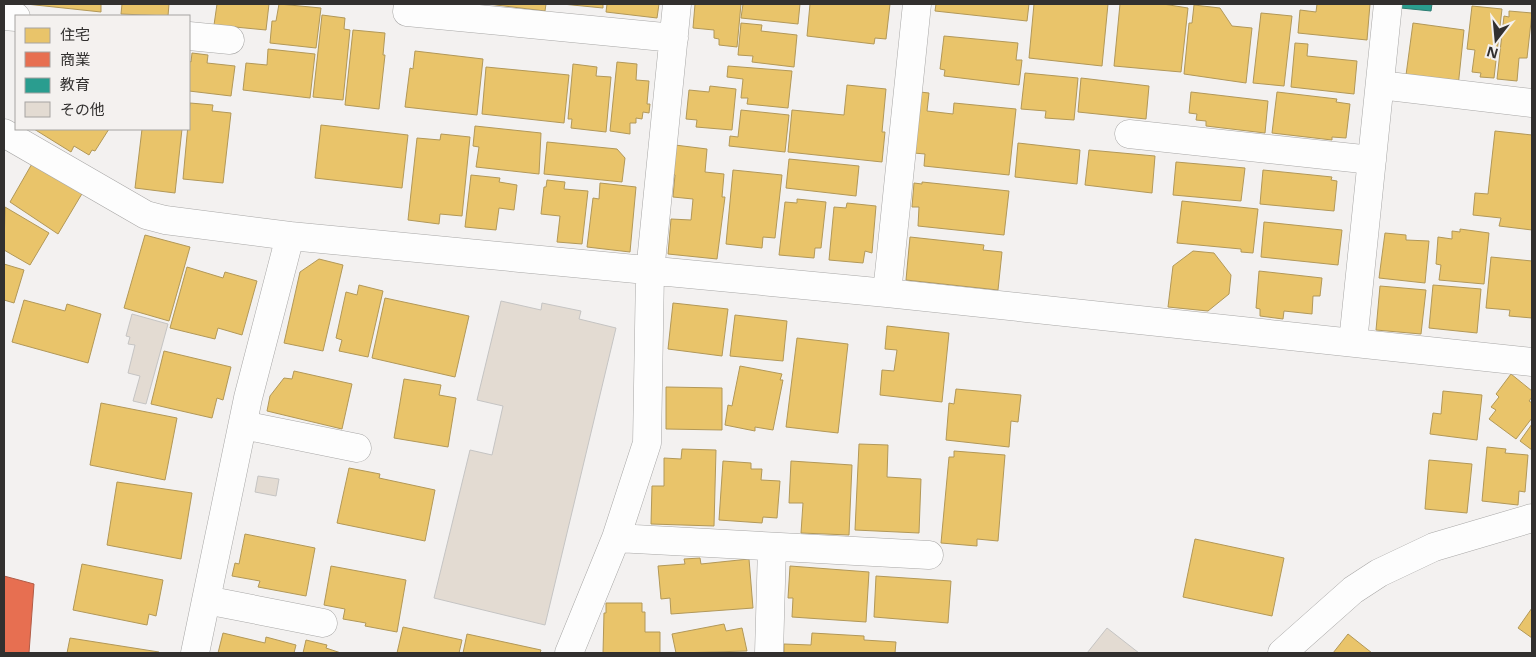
<svg xmlns="http://www.w3.org/2000/svg" width="1536" height="657" viewBox="0 0 1536 657" font-family="'Noto Sans','Noto Sans JP',sans-serif">
	<rect width="100%" height="100%" fill="#f3f1f0"/>
	<path fill="#e9c46a" stroke="#b29858" d="M26 4H101V12Z
		M122 4H169L168 16 121 14Z
		M217 4H269L266 30 214 25Z
		M279 4 321 8 316 48 270 43 272 21H276Z
		M488 4H546L545 11Z
		M562 4H603V8Z
		M607 4H659L657 18 606 12Z
		M695 4H741L737 47 719 45V39L714 38V30L693 28Z
		M743 4H800L798 24 741 18Z
		M810 4H890L886 39 875 38 874 44 807 36Z
		M936 4H1029L1027 21 935 11Z
		M1034 4H1108L1102 66 1029 58Z
		M1120 4H1163L1188 8 1181 72 1114 66Z
		M1317 4H1370L1367 40 1298 33 1300 10 1316 12Z
		M1194 5 1220 8 1232 26 1252 28 1246 83 1184 74 1189 23H1192Z
		M1472 6 1502 9 1494 78 1480 77 1481 73 1472 72 1475 50 1467 49Z
		M1509 11 1532 13 1527 58H1519L1517 81 1497 79 1504 16 1509 17Z
		M1261 13 1292 16 1284 86 1253 83Z
		M322 15 345 18 344 29 350 30 343 100 313 97Z
		M741 23 762 25 761 31 797 35 794 67 752 62 753 56 738 55Z
		M1413 23 1464 30 1458 87 1406 75Z
		M353 30 385 33 383 55H385L379 109 345 105Z
		M944 36 1018 43 1016 60H1022L1019 85 944 76 945 70 940 69Z
		M1295 43 1308 44 1307 56 1357 61 1354 94 1291 87Z
		M268 49 315 54 310 98 243 90 246 63 267 65Z
		M415 51 483 59 477 115 405 107 410 68 413 69Z
		M192 53 208 55 207 63 235 66 231 96 189 91V61L191 62Z
		M617 62 637 64 636 80 649 81 647 104H650L649 113 643 112 642 119 636 118V123H630V134L610 131Z
		M573 64 597 67 596 76 611 77 606 132 571 128 572 119H568Z
		M728 66 792 71 788 108 747 104 748 98H741L743 79 727 77Z
		M486 67 569 75 564 123 482 114Z
		M1025 73 1078 78 1074 120 1045 118 1046 111 1021 109Z
		M1081 78 1149 86 1146 119 1078 112Z
		M847 85 886 89 882 132H885L882 162 788 152 792 110 844 115Z
		M710 86 736 89 732 130 696 127 697 120 686 119 689 90 709 92Z
		M920 92 929 93 927 111 953 114 954 103 1016 109 1009 175 924 166 925 154 914 153Z
		M1191 92 1268 101 1265 133 1206 126V121L1196 120 1197 114 1189 113Z
		M1277 92 1337 99 1336 102 1350 104 1346 138 1332 137V140L1272 133Z
		M190 103 213 105 212 111 231 113 223 183 183 179Z
		M741 110 789 115 785 152 729 146 730 136 738 137Z
		M321 125 408 135 402 188 315 178Z
		M475 126 541 133 539 174 476 167 479 147 473 146Z
		M34 129H109L95 151 92 150 89 155 74 146 71 152Z
		M142 129H182L175 193 135 188Z
		M1495 131 1532 135V230L1499 226 1501 218 1473 215 1475 193 1488 194Z
		M441 134 470 137 462 216 440 214 439 224 408 220 417 138 440 140Z
		M547 142 617 149 625 158 622 182 544 174Z
		M1018 143 1080 150 1077 184 1015 177Z
		M675 145 707 149 705 172 724 174 722 197H725L717 259 668 254 671 219 691 220 693 199 673 197 675 175 672 174Z
		M1089 150 1155 156 1152 193 1085 185Z
		M789 159 859 166 856 196 786 188Z
		M33 162 83 192 58 234 10 202Z
		M1176 162 1245 168 1241 201 1173 195Z
		M733 170 782 175 775 238 763 237 762 248 726 244Z
		M1263 170 1332 177 1331 180 1337 181 1334 211 1260 204Z
		M471 175 500 178 499 182 517 185 514 210 499 208 496 230 465 227Z
		M547 180 565 182 564 189 588 191 582 244 557 242 560 216 541 214 544 187H546Z
		M922 182 1009 191 1004 235 918 226 919 207H912L914 183 922 184Z
		M600 183 636 187 630 252 587 247 593 198 599 199Z
		M797 199 826 202 821 248H815L814 258 779 255 785 202 797 203Z
		M1182 201 1258 209 1253 253 1241 252V249L1177 243Z
		M847 203 876 206 872 253 865 251 863 263 829 260 834 207 846 208Z
		M5 207 49 233 30 265 4 250Z
		M1264 222 1342 230 1338 265 1261 257Z
		M1460 229 1489 233 1484 284 1439 280 1441 265 1436 264 1438 237 1452 239V231L1460 232Z
		M1385 233 1406 235V240L1429 241 1425 283 1379 278Z
		M145 235 190 247 169 321 124 308Z
		M910 237 984 245 983 250 1002 252 998 290 906 280Z
		M1193 251 1214 253 1231 275 1229 294 1208 311 1168 307 1173 266Z
		M1491 257 1532 261V318L1509 316 1510 310 1486 308Z
		M319 259 343 265 323 351 284 343 300 272Z
		M4 264 24 270 14 303 4 300Z
		M187 267 223 278 225 272 257 281 242 335 218 328 215 339 170 328Z
		M1259 271 1322 278 1320 296H1313L1312 314 1284 311 1283 319 1260 316V309L1256 308Z
		M359 285 383 291 368 357 339 351 342 340 336 338 346 292 357 295Z
		M1433 285 1481 289 1477 333 1429 328Z
		M1380 286 1426 290 1421 334 1376 330Z
		M385 298 469 316 455 377 372 358Z
		M24 300 65 311 67 304 101 314 88 363 12 342Z
		M673 303 728 309 722 356 668 349Z
		M735 315 787 321 783 361 730 356Z
		M887 326 949 333 942 402 880 395 882 370 894 371 897 350 885 349Z
		M797 338 848 344 838 433 786 427Z
		M164 351 231 367 223 400 217 398 212 418 151 404Z
		M740 366 782 374 780 380H783L773 430 755 427V431L725 425 728 405 732 406Z
		M294 371 352 384 342 429 267 411 270 396 284 378 292 379Z
		M1511 374 1532 391V397L1529 401 1532 403V418L1516 439 1489 419 1496 410 1491 407 1499 397 1496 394Z
		M404 379 441 385 439 395 456 398 448 447 394 438Z
		M666 387 722 388V430L666 429Z
		M956 389 1021 395 1018 422 1011 421 1009 447 946 440 949 403 954 404Z
		M1443 391 1482 395 1477 440 1430 434 1433 413 1441 414Z
		M101 403 177 418 165 480 90 465Z
		M1532 424V450L1520 441Z
		M859 444 888 445 887 477 921 479 919 533 855 530Z
		M1487 447 1506 449 1505 453 1528 455 1525 492 1519 491 1518 505 1482 501Z
		M682 449 716 450 714 526 651 524 652 486H664V458L681 459Z
		M954 451 1005 455 998 541 977 539V546L941 543 949 457H954Z
		M1429 460 1472 464 1467 513 1425 509Z
		M723 461 751 463V469H762L761 480 780 481 777 518 763 517 762 523 719 520Z
		M791 461 852 465 849 535 801 533 803 503H789Z
		M349 468 380 474 379 478 435 490 425 541 337 523Z
		M117 482 192 493 181 559 107 545Z
		M245 534 315 548 306 596 258 587 260 581 232 576 235 563 239 564Z
		M1195 539 1284 558 1272 616 1183 597Z
		M700 558 701 564 749 559 753 608 671 614 670 598 661 599 658 566 685 564 684 559Z
		M82 564 163 580 156 616 149 614 147 625 73 610Z
		M331 566 406 580 397 632 365 626 366 623 343 619 345 609 324 605Z
		M790 566 869 572 866 622 792 617 793 598H788Z
		M876 576 951 581 948 623 874 617Z
		M606 603H642V612H645V632H660V653H603L604 613H606Z
		M1532 608V638L1518 628Z
		M724 624 726 631 742 628 747 651 676 653 672 634Z
		M403 627 462 640 459 653H397Z
		M223 633 265 643 266 637 296 645 294 653H218Z
		M812 633 864 636V640L896 642 895 653H784V644L811 645Z
		M467 634 541 650 540 653H463Z
		M1348 634 1372 653H1333Z
		M70 638 159 652V653H67Z
		M306 640 327 645 326 648 341 653H303Z"/>
	<path fill="#e76f51" stroke="#b15c47" d="M4 576 34 584 29 653H4Z"/>
	<path fill="#2a9d8f" stroke="#2c7c72" d="M1401 4H1432L1431 11 1401 8Z"/>
	<path fill="#e3dbd2" stroke="#c5c4c3" d="M501 301 541 310 542 303 581 311 579 319 616 328 545 625 434 598 470 450 492 455 503 406 477 400Z
		M132 314 168 324 146 404 133 401 140 376 128 373 135 345 128 344 130 337 126 336Z
		M258 476 279 479 276 496 255 492Z
		M1107 628 1139 653H1087Z"/>
	<g fill="none" stroke-linecap="round" stroke-linejoin="round">
		<defs>
			<path id="minor" d="M408 4 407 12 674 38
				M4 16 16 17
				M189 36 230 40
				M1380 85 1532 103
				M4 133 146 215 165 220 290 236
				M1129 134 1372 160
				M887 293 917 4
				M1353 342 1388 4
				M243 425 357 448
				M616 538 929 555
				M206 600 323 623
				M195 653 248 398 290 236 887 293 1532 362
				M569 653 616 538 647 443 650 272 677 4
				M769 653 772 547
				M1282 653 1353 590 1379 573 1434 547 1532 518"/>
		</defs>
		<use href="#minor" stroke="#a8a7a6" stroke-width="29"/>
		<use href="#minor" stroke="#fdfdfd" stroke-width="28"/>
	</g>
	<rect width="1536" height="657" fill="none" stroke="#32302f" stroke-width="10"/>
	<rect x="15" y="15" width="175" height="115" fill="#f4f1ef" stroke="#a6a4a2"/>
	<rect x="25" y="28" width="25" height="15" fill="#e9c46a" stroke="#a6a4a2"/>
	<text x="60" y="40" font-size="15" fill="#32302f">住宅</text>
	<rect x="25" y="52" width="25" height="15" fill="#e76f51" stroke="#a6a4a2"/>
	<text x="60" y="65" font-size="15" fill="#32302f">商業</text>
	<rect x="25" y="78" width="25" height="15" fill="#2a9d8f" stroke="#a6a4a2"/>
	<text x="60" y="90" font-size="15" fill="#32302f">教育</text>
	<rect x="25" y="102" width="25" height="15" fill="#e3dbd2" stroke="#a6a4a2"/>
	<text x="60" y="115" font-size="15" fill="#32302f">その他</text>
	<g transform="translate(1496 40) rotate(196)" stroke="#f4f1ef" stroke-width="4" paint-order="stroke">
	<path d="M0-4L9 19L0 12L-9 19Z" fill="#32302f"/>
	<text y="-8" font-size="14" font-weight="bold" text-anchor="middle" fill="#32302f">N</text>
	</g>
</svg>
